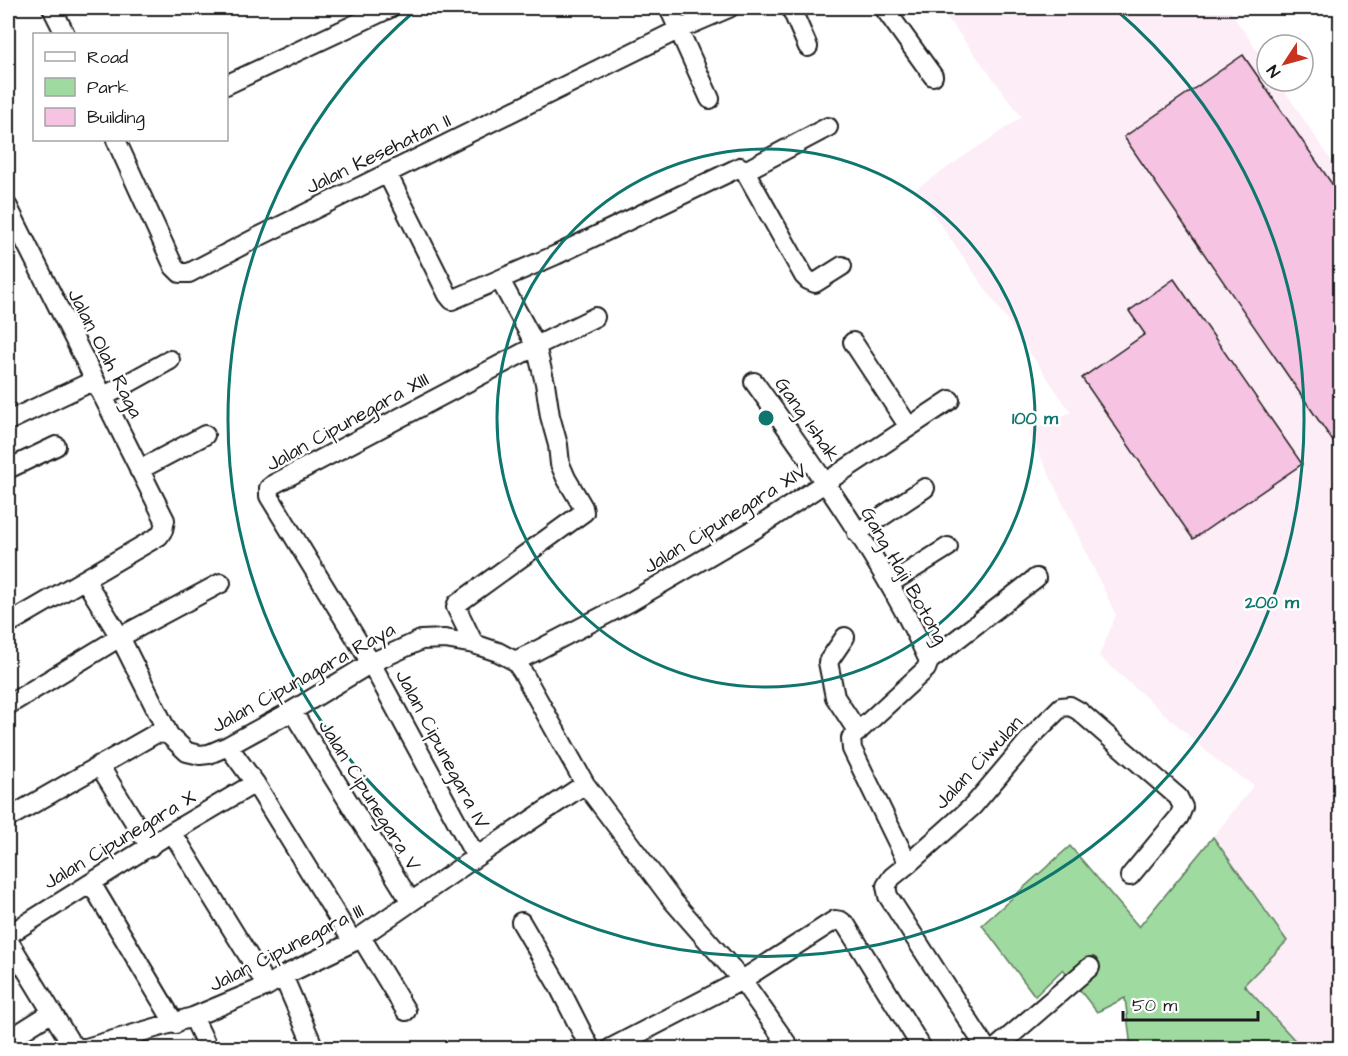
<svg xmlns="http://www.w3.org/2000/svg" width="1348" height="1056" viewBox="0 0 1348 1056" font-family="'Architects Daughter',sans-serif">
	<rect width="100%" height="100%" fill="#fff"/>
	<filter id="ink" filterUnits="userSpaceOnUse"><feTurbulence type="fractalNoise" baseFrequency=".0167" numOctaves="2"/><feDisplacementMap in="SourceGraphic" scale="12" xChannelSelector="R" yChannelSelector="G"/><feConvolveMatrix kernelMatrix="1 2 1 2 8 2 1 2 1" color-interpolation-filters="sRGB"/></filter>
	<g filter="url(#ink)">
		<path fill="#fcedf6" d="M940 8H1228L1267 65V81H1278L1340 174V1048H1302L1244 985 1287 941 1213 837 1254 785 1220 763 1099 656 1116 615 1029 432 1071 412 916 189 1022 117Z"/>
		<path fill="#9fdaa0" stroke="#5e7b5e" stroke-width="1.5" d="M1213 837 1287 941 1244 985 1302 1048H1131L1125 998 1097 1012 1063 969 1035 996 982 925 1070 846 1139 927Z"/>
		<path fill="#f6c3e2" stroke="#1c1c1c" stroke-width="1.5" d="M1243 55 1341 197V453L1124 137Z
			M1174 279 1302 464 1193 539 1082 378 1145 334 1129 311Z"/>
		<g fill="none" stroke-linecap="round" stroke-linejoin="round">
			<defs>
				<path id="minor" d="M52 8 65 34
					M669 8 710 99
					M791 8 808 47
					M884 8 933 76
					M226 85 390 8
					M116 140 174 267 180 273H189L260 236 680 29 729 8
					M745 171 828 127
					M387 173 448 295 452 300 556 255 740 167 745 171 804 276 808 280 815 283 842 266
					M8 207 165 520 163 530 159 536 8 624
					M853 342 909 427
					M754 382C818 471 883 561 929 661L926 669 851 738 852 749 908 864
					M103 397 170 360
					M8 421 95 380
					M8 469 56 446
					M139 470 205 435
					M857 533 925 488
					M85 580 120 637 221 583
					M889 584 948 547
					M845 637 828 662 835 697 858 732
					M474 644 456 607 457 604 584 512 583 507 566 478 560 464 558 445 550 416 545 383 536 346 500 280
					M515 661 534 652 630 602 755 529 950 400
					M929 661 1036 578
					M8 705 120 637 169 735 187 752 200 755 209 754 228 746 292 711 371 663 421 640 445 639 474 644 498 652 515 661 522 671 585 784 672 900 742 980 790 1048
					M292 711 411 902
					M228 746 255 783 353 942
					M99 765 150 847
					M8 818 155 734 162 733 169 735
					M172 832 267 986
					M476 857 371 663 269 496V488L274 484 536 346 595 317
					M91 883 175 1024
					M521 922 559 987 590 1048
					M8 935 172 832 255 783
					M361 937 406 1011
					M8 940 70 1042 78 1048
					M283 976 314 1048
					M193 1017 208 1048
					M8 1040 51 1013
					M78 1048H86L193 1017 267 986 283 976 353 942 476 857 585 784
					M611 1048 742 980 835 920 841 921 846 925 922 1048
					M986 1048 888 896 886 886 892 877 908 864 973 806 1034 734 1061 707 1070 706 1079 711 1178 797 1183 807 1179 817 1130 876
					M996 1048 1090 967"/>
			</defs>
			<use href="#minor" stroke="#1c1c1c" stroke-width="22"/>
			<use href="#minor" stroke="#fff" stroke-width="18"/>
		</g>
	</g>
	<g fill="none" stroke="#0f766e" stroke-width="3">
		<circle cx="766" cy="418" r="269"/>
		<path d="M1115 9A538 538 0 1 1 417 9"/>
	</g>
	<g text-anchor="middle" stroke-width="5" stroke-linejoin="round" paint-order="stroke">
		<g font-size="20" fill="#1c1c1c" stroke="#fff">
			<text transform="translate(378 153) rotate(-26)" y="7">Jalan Kesehatan II</text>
			<text transform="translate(106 353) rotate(63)" y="7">Jalan Olah Raga</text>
			<text transform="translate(808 419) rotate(55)" y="7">Gang Ishak</text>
			<text transform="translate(347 421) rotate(-29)" y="7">Jalan Cipunegara XIII</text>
			<text transform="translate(725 518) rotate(-32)" y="7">Jalan Cipunegara XIV</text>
			<text transform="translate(905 575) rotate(60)" y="7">Gang Haji Botong</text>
			<text transform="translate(303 677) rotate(-29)" y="7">Jalan Cipunagara Raya</text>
			<text transform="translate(443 749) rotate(62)" y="7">Jalan Cipunegara IV</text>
			<text transform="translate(978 762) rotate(-47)" y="7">Jalan Ciwulan</text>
			<text transform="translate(370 795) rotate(58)" y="7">Jalan Cipunegara V</text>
			<text transform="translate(119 839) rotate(-31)" y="7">Jalan Cipunegara X</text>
			<text transform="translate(286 947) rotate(-27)" y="7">Jalan Cipunegara III</text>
		</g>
	</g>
	<circle cx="766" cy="418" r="9" fill="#0f766e" stroke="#fff" stroke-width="3"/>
	<g font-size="18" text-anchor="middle" font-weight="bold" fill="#0f766e" stroke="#fff" stroke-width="5" stroke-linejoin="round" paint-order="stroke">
		<text x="1035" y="424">100 m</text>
		<text x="1272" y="608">200 m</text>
	</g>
	<rect width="1348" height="1056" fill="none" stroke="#fff" stroke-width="30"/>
	<rect x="15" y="15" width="1318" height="1026" fill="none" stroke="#1c1c1c" stroke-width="2" filter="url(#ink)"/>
	<rect x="33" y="33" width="195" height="108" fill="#ffffff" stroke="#a4a4a4" stroke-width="1.5"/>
	<rect x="45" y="52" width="30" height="9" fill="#ffffff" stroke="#a4a4a4" stroke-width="1.5"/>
	<text x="87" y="63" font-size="18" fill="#1c1c1c">Road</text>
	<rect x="45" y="78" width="30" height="18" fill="#9fdaa0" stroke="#a4a4a4" stroke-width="1.5"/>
	<text x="87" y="93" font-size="18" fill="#1c1c1c">Park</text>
	<rect x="45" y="108" width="30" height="18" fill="#f6c3e2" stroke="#a4a4a4" stroke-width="1.5"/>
	<text x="87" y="123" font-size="18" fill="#1c1c1c">Building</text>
	<g transform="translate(1285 63) rotate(234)"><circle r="28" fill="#ffffff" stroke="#a4a4a4" stroke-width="1.5"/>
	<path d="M0-4.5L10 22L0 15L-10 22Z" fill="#c8321e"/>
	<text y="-9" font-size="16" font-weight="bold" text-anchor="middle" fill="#1c1c1c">N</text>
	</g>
	<path d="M1123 1011v9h135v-9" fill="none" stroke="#1c1c1c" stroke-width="3"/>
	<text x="1132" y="1011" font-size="18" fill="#1c1c1c" stroke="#ffffff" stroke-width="4.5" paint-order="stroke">50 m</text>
</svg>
